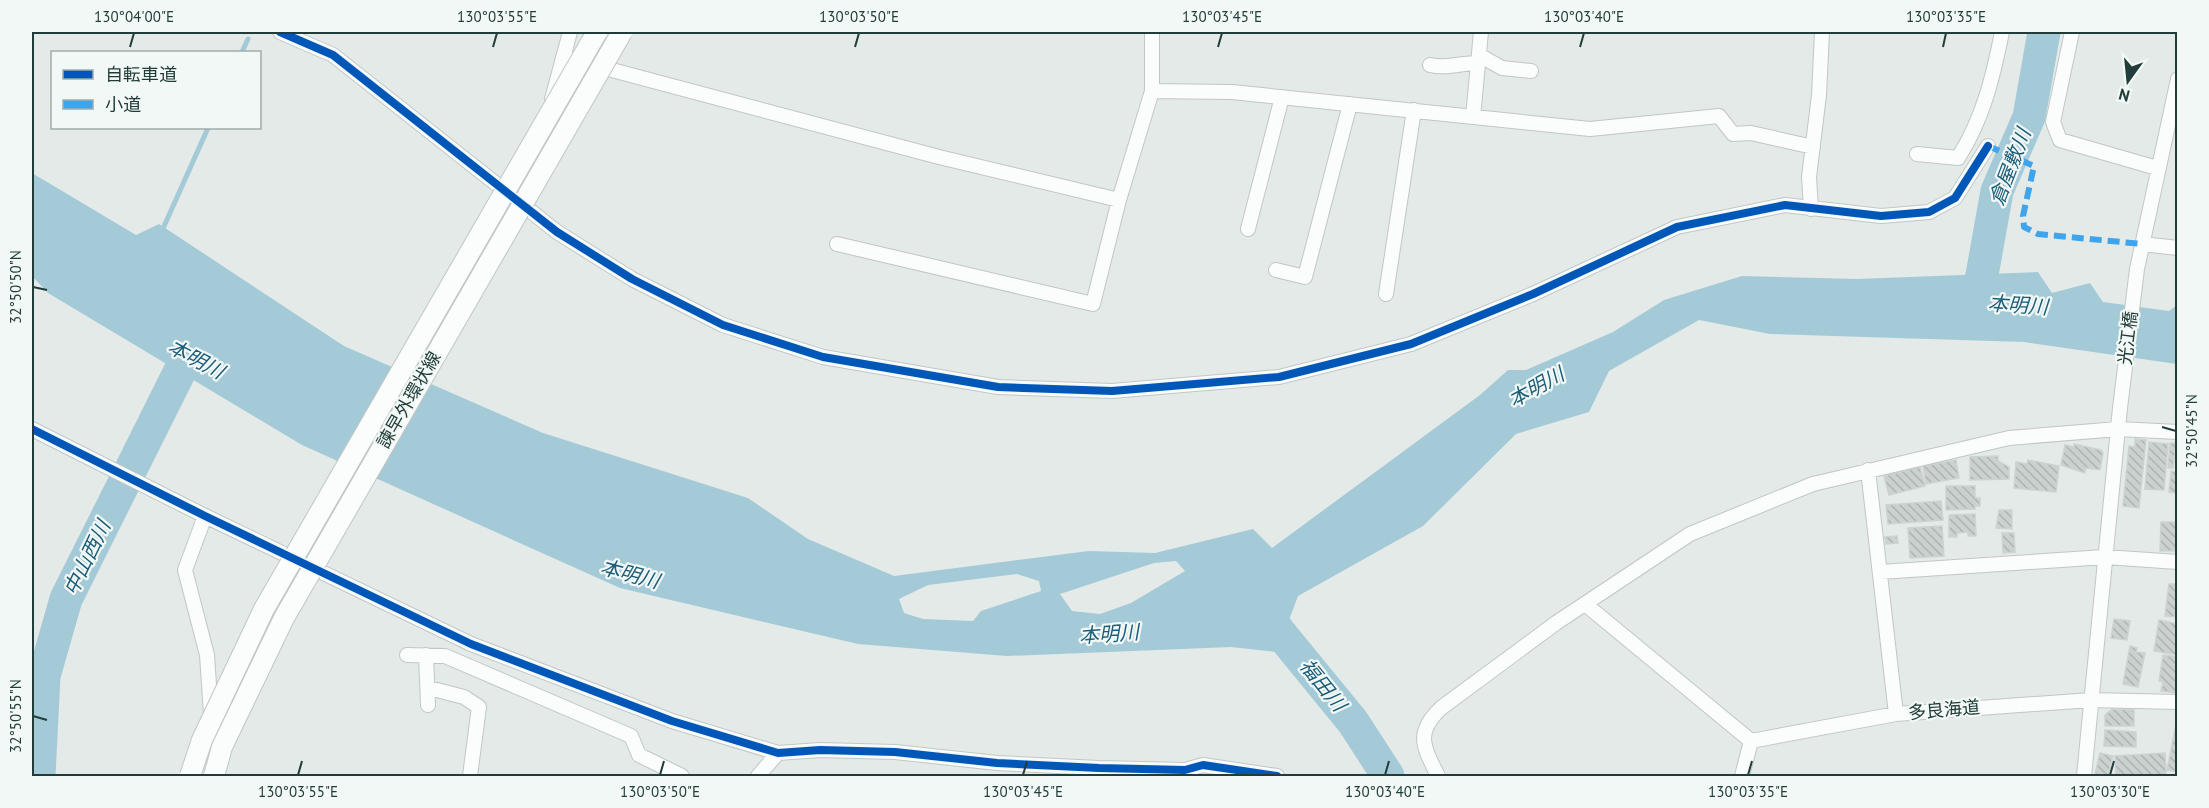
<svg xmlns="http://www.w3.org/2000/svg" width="2209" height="808" viewBox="0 0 2209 808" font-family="'PT Sans','Noto Sans JP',sans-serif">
	<defs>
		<pattern id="building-back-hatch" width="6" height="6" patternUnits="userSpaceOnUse" patternTransform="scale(1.5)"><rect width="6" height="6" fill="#cbd1cf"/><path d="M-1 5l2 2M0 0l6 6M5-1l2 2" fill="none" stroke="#aeb4b2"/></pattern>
	</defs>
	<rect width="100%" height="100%" fill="#e4eae8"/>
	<path fill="#a4cad8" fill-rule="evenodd" d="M32 173 136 235 159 224 344 346 543 433 748 498 808 539 894 576 1089 551 1155 553 1253 529 1272 548 1480 395 1508 370H1526L1613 332 1664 300 1742 276 1857 279 2038 272 2052 293 2090 283 2103 302 2169 311 2177 305V364L2024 342 1770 334 1699 320 1609 371 1589 412 1516 434 1423 526 1298 596 1277 652 1231 647 1007 656 858 644 620 588 302 445 48 293 32 276ZM1176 561 1185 571 1131 603 1100 614 1072 611 1060 594 1154 563ZM1017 574 1039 581 1041 591 981 611 973 621 923 619 904 613 899 599 928 585Z"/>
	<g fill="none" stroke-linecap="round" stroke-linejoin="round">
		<path stroke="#a4cad8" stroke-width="5" d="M242 52 248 39
			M161 233 208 128"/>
		<path stroke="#a4cad8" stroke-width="33" d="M1977 303 1997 191 2029 117 2044 32
			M1254 601 1353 722 1388 776
			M39 776 44 676 66 599 188 355"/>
	</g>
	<path fill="url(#building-back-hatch)" stroke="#cdd3d1" stroke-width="1.5" d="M2135 439 2146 440 2139 508 2123 506 2129 446 2135 447Z
		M2149 442 2168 444 2164 490 2145 489Z
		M2170 443H2176L2173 468H2168Z
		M2074 444 2101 450 2103 453 2100 470 2086 468 2085 473 2061 465 2065 445 2074 447Z
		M1998 456V461L2009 467V479L1970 480V457Z
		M1956 460 1959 478 1926 484 1923 466Z
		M2028 460 2059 466 2056 492 2014 488 2016 462 2027 464Z
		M1920 467 1925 486 1889 495 1884 476Z
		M2171 471 2178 472V493L2169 492Z
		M1946 486H1975V498H1980V506H1975V509L1946 510Z
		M1941 501 1943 520 1888 524 1886 505Z
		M1999 510H2012V529L1996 528Z
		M1975 514 1976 536H1968V532L1957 533V537H1949V515Z
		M2161 522H2178V551H2160Z
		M1942 526 1944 556 1910 558 1908 528Z
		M2002 533H2014L2015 552 2003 553Z
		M1897 536 1898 543 1886 544 1885 537Z
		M2169 584H2178V617L2165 616Z
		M2114 619 2130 621 2127 640 2111 638Z
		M2159 620 2178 624V655L2154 651Z
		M2130 646 2137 648 2136 652 2145 653 2138 687 2123 684Z
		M2163 655 2178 657V693L2161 691 2163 682 2159 681Z
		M2112 709 2134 710V726H2105V715Z
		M2177 719 2178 720V772L2167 770Z
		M2105 730 2136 732V747L2104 746Z
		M2100 753 2113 756 2108 776 2095 774Z
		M2165 753 2166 775 2116 776 2115 756Z"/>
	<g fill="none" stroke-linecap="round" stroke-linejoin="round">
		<defs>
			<path id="minor" d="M280 32 333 55 557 232 632 279 723 325 823 357 998 387 1112 391 1279 377 1411 344 1533 294 1677 227 1785 205 1881 216 1929 212 1955 198 1988 146
				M2072 32 2053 122 2060 140 2157 168
				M1479 55 1502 68 1531 71
				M563 57 939 157 1119 200
				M1430 65C1447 69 1460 63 1478 63
				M1152 91 1232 92 1590 129 1719 116 1733 134 1751 133 1813 147
				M552 99 570 32
				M1473 117 1481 32
				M1917 154 1958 158C1983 119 1993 77 2002 32
				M1811 209 1809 177 1819 95 1822 32
				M1248 229 1282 97
				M837 244 1093 304 1119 200 1152 91V32
				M2142 244 2178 248
				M1276 270 1305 277 1350 104
				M1386 294 1414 110
				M32 429 205 516 471 644 672 721 778 753 820 750 895 752 997 763 1099 768 1185 770 1203 765 1277 776
				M1868 470 1896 714
				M205 516 185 570 207 655 214 759
				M1880 572 2105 557 2178 562
				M1585 604 1751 741
				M407 655 445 656 631 736 639 755 682 776
				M426 655 428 705
				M429 688 464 697 479 707 470 776
				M758 776 778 753
				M1438 776C1423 746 1415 733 1441 708L1556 623 1690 534 1813 484 2009 438 2118 429 2178 432
				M1742 776 1751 741 1896 714 2091 700 2178 702
				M2084 776 2120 408 2137 269 2178 79"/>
		</defs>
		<use href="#minor" stroke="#c1c7c5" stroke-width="16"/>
		<use href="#minor" stroke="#fbfcfc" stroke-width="14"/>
		<defs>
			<path id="secondary-bridge" d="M190 776 202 740 264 609 597 32
				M214 776 222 747 284 618 622 32"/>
		</defs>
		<use href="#secondary-bridge" stroke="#c0c7c5" stroke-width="22" stroke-linecap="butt"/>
		<use href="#secondary-bridge" stroke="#fbfcfc" stroke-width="20"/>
		<path stroke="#3ea4ec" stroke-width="6" stroke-dasharray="12 6" stroke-linecap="butt" d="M1988 146 2034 166 2023 216 2024 227 2038 234 2142 244"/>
		<defs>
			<path id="cycleway" d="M280 32 333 55 557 232 632 279 723 325 823 357 998 387 1112 391 1279 377 1411 344 1533 294 1677 227 1785 205 1881 216 1929 212 1955 198 1988 146
				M32 429 205 516 471 644 672 721 778 753 820 750 895 752 997 763 1099 768 1185 770 1203 765 1277 776"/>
		</defs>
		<use href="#cycleway" stroke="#f2f8f6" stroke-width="11"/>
		<use href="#cycleway" stroke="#0057b8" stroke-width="8"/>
	</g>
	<path fill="none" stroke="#223d39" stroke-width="2" d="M130 47 134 33M493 47 497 33M855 47 859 33M1218 47 1222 33M1580 47 1584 33M1943 47 1946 33M33 287 47 290M2162 427 2176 431M33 716 47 720M298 775 302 761M660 775 664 761M1023 775 1027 761M1385 775 1389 761M1748 775 1752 761M2110 775 2114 761"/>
	<g text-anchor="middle" stroke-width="4.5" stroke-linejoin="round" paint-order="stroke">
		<g font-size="18" fill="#223d39" stroke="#f2f8f6">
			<text transform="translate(2128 338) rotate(-83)" y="6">光江橋</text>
			<text transform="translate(409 400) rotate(-60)" y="6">諫早外環状線</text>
			<text transform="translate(1944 710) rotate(-5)" y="6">多良海道</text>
		</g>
		<g font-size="20" font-style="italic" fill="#1c5e79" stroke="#f2f8f6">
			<text transform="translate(2010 167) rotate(-69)" y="7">倉屋敷川</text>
			<text transform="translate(2018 305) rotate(4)" y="7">本明川</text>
			<text transform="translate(196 359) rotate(28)" y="7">本明川</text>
			<text transform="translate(1536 387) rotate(-29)" y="7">本明川</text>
			<text transform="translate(87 558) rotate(-64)" y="7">中山西川</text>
			<text transform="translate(630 574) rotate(15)" y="7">本明川</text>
			<text transform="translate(1109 634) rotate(-4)" y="7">本明川</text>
			<text transform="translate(1323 685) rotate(51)" y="7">福田川</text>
		</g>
	</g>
	<rect width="2209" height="808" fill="none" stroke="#f2f8f6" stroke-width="66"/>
	<rect x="51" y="51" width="210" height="78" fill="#f2f8f6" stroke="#9fadaa" stroke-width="1.5"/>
	<rect x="63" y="70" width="30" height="9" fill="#0057b8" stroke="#9fadaa" stroke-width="1.5"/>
	<text x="105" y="81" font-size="18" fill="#223d39">自転車道</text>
	<rect x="63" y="100" width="30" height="9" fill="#3ea4ec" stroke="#9fadaa" stroke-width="1.5"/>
	<text x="105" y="111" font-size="18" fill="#223d39">小道</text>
	<g transform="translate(2128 81) rotate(195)" stroke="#f2f8f6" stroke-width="4.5" paint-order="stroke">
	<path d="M0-4.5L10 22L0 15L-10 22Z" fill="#223d39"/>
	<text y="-9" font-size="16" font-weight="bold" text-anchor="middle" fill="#223d39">N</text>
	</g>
	<rect x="33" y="33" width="2143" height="742" fill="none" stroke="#223d39" stroke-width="2"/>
	<g font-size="15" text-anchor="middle" fill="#223d39">
		<text x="134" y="22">130°04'00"E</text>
		<text x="497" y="22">130°03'55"E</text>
		<text x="859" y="22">130°03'50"E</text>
		<text x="1222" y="22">130°03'45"E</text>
		<text x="1584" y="22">130°03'40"E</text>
		<text x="1946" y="22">130°03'35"E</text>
		<text transform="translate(16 287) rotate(-90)" y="5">32°50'50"N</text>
		<text transform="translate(2192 431) rotate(-90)" y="5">32°50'45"N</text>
		<text transform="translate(16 716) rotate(-90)" y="5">32°50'55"N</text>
		<text x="298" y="797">130°03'55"E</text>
		<text x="660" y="797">130°03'50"E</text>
		<text x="1023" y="797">130°03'45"E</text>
		<text x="1385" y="797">130°03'40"E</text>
		<text x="1748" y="797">130°03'35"E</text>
		<text x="2110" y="797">130°03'30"E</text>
	</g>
</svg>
